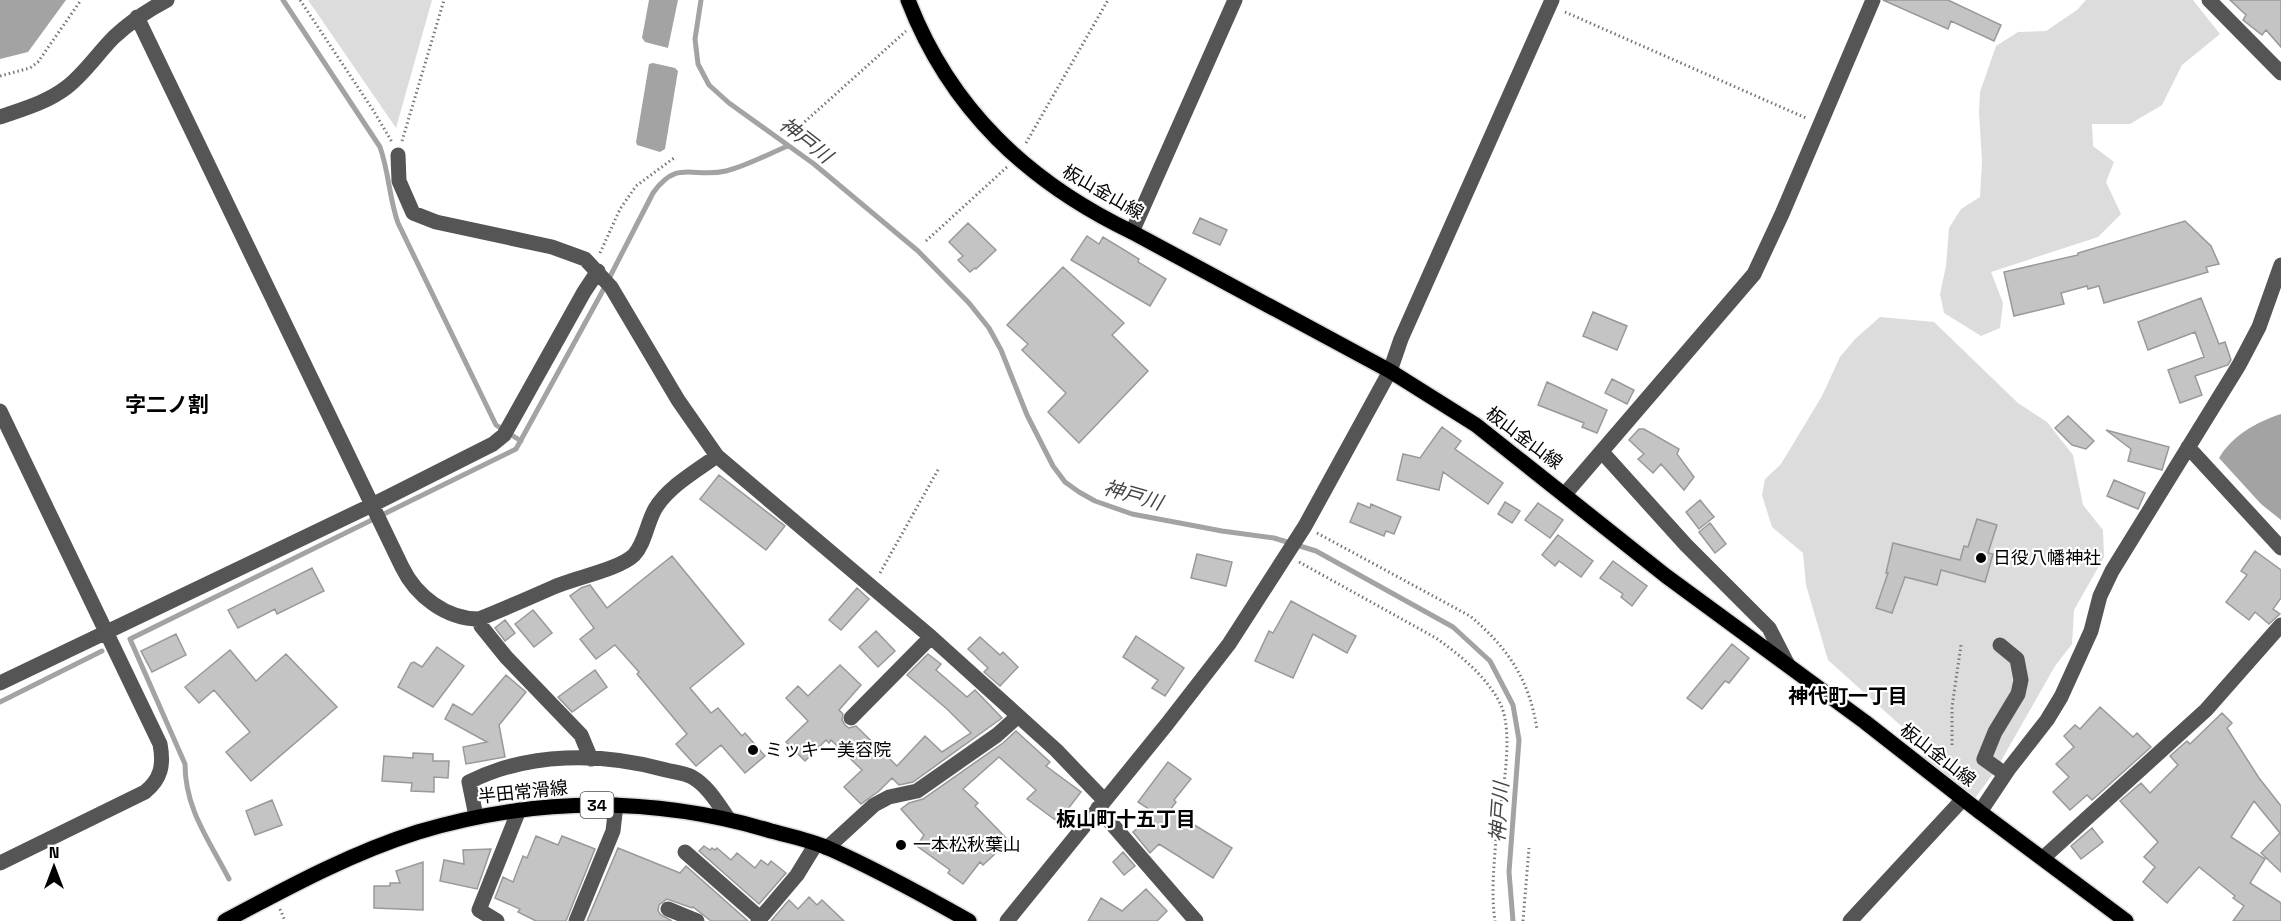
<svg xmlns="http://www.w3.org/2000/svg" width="2281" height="921" viewBox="0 0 2281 921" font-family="'Space Grotesk','Noto Sans JP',sans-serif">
	<rect width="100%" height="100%" fill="#fff"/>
	<path fill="#dcdcdc" d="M308 0H432L396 128Z
		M2086 0H2193L2220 34 2182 65 2162 105 2130 124H2092L2093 146 2114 162 2106 182 2121 214 2098 237 1991 272 2003 303 2000 328 1981 336 1944 313 1940 294 1946 266 1949 228 1961 209 1980 197 1982 161 1979 112 1980 92 1996 46 2018 32 2046 31 2077 10Z
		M1880 317 1934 322 2018 403 2047 422 2073 455 2083 505 2103 530 2104 557 2074 610 2072 644 2055 666 1997 768 1973 801 1914 761 1937 745 1899 724 1828 660 1806 585 1803 553 1772 527 1762 495 1765 479 1781 464 1822 396 1840 357 1855 339Z"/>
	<path fill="#a3a3a3" d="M0 0H66L28 52 0 59Z
		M649 0H678L668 48 645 42 642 38Z
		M653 63 675 68 678 71 665 149 660 152 637 145 636 142 649 64Z
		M2281 414V520L2261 504 2219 458C2232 436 2256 422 2281 414Z"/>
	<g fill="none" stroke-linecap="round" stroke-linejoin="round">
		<path stroke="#a3a3a3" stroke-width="5" d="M283 0 380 147C389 172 389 198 398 223L496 425 521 441
			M701 0 695 39 698 64 709 85 729 103 814 164 918 251 969 303 989 328 1001 350 1027 415 1053 466 1065 482 1079 492 1095 501 1132 514 1222 531 1274 538 1316 551 1453 627 1490 661 1513 705 1519 740 1509 872 1513 921
			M0 702 102 651
			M229 879C209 840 185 809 185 764L130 639 516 449 601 294 653 193C678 158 693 179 726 171 747 166 768 154 788 146"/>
	</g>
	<path fill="#c4c4c4" stroke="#999" stroke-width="1.5" d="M1883 0H1948L2001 25 1994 41 1951 21 1948 29Z
		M2230 0H2281V47L2266 30 2262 35 2243 20 2246 15Z
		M1200 218 1227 230 1220 245 1193 233Z
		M2185 221 2211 246 2219 264 2206 267 2208 272 2104 303 2099 286 2088 289 2087 286 2061 293 2064 304 2014 316 2004 272 2078 255V253Z
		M968 223 996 250 976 269 975 268 970 272 958 260 963 256 949 242Z
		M1087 236 1099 244 1103 237 1139 259 1138 262 1166 279 1150 306 1071 260Z
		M1063 267 1124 323 1112 335 1148 371 1079 443 1048 412 1066 393 1022 350 1028 344 1007 325Z
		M2201 298 2219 344 2225 342 2231 360 2228 365 2195 376 2202 395 2180 403 2168 370 2204 357 2195 332 2148 350 2138 322Z
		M1593 312 1627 326 1617 350 1583 336Z
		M1612 379 1634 390 1627 404 1605 393Z
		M1547 382 1607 410 1597 433 1582 427 1584 423 1538 405Z
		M2068 416 2094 441 2086 449 2072 445 2055 428Z
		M1442 427 1461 441 1455 449 1503 483 1488 504 1443 472 1439 490 1397 480 1403 454 1420 458Z
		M1639 429H1644L1679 449 1677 454 1694 477 1684 490 1661 464 1653 473 1638 459 1644 454 1629 440Z
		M2106 430 2169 447 2162 470 2128 461 2131 449Z
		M719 475 785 526 766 550 700 499Z
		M2114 480 2145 493 2138 509 2107 496Z
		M1700 500 1714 517 1699 529 1686 512Z
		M1505 502 1520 511 1512 523 1498 514Z
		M1358 503 1370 508 1371 504 1401 517 1394 534 1386 531 1384 536 1350 522Z
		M1538 503 1563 520 1550 538 1525 520Z
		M1977 519 1997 525 1988 553 1993 554 1985 582 1941 570 1937 585 1905 577 1892 613 1876 608 1888 573H1886L1893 543 1960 560 1964 546 1968 547Z
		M1710 523 1726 544 1715 553 1699 532Z
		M1558 535 1593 561 1581 577 1559 561 1555 566 1542 555Z
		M2255 551 2281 570V598L2273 609 2280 614 2269 624 2255 612 2249 620 2226 602 2247 575 2241 571Z
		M1197 554 1232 562 1226 586 1191 578Z
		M672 556 744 644 690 688 711 713 718 708 742 736 745 733 765 756 745 773 721 745 696 766 676 744 687 734 637 674 639 672 615 645 596 659 580 639 594 628 570 596 581 588 590 585 607 608Z
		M1613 561 1647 586 1632 606 1621 597 1623 594 1600 578Z
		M312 568 324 591 277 614 275 609 238 628 228 610Z
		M857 588 869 599 841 630 829 620Z
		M1291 601 1356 636 1347 653 1313 634 1293 678 1255 661 1269 631 1273 633Z
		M533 610 552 633 534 647 515 624Z
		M505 620 515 633 505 641 495 628Z
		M876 631 895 651 878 667 859 647Z
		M176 634 186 655 152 672 141 651Z
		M1136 636 1184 668 1165 696 1152 688 1158 680 1123 657Z
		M980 637 1000 655 1003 652 1018 667 1000 686 984 672 988 668 968 649Z
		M1732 644 1749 658 1729 683 1725 681 1702 709 1687 698Z
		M437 647 464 666 433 707 398 687 411 663 414 662 422 667Z
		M230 650 256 681 286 654 337 707 251 781 226 752 250 732 214 690 199 703 185 687Z
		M928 654 941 664 936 670 967 697 975 690 1002 718 913 782 899 785 892 778 879 791 861 804 844 787 862 770 831 740 829 743 826 740 805 761 786 742 808 721 786 698 798 686 808 696 840 665 861 685 839 710 843 714 842 720 845 725 849 728 856 726 897 766 925 736 942 752 971 733 947 709 907 675Z
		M595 670 607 687 572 712 558 697Z
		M506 675 526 692 499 725 505 757 466 764 463 747 487 742 445 719 453 704 472 715Z
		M2100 707 2133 737 2137 733 2151 747 2092 800 2087 795 2070 810 2053 792 2069 777 2056 764 2074 747 2064 736 2075 725 2080 729Z
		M2222 713 2232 723 2227 728 2259 778 2281 806V872L2261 853 2280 833 2254 801 2231 837 2265 859 2250 883 2281 903V921H2233L2244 906 2233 898 2235 896 2199 867 2167 903 2143 882 2155 867 2144 857 2158 842 2120 801 2141 783 2150 793 2178 765 2170 756 2187 741 2190 744Z
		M1016 731 1050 762 1046 766 1081 792 1058 822 1027 799 1036 790 999 757 963 789 978 803 975 806 1009 841 983 865 980 862 963 884 948 873 950 870 917 846 924 835 901 809 909 803 923 799 1003 743Z
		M413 753 433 754V761H449L448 778 434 777V792L411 791 412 783 382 781 384 756 413 758Z
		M1168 762 1191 779 1174 800 1176 802 1170 810 1232 848 1213 878 1159 844 1150 853 1133 832 1155 813 1138 802Z
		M272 800 282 825 255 835 246 811Z
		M2092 828 2103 842 2081 859 2071 846Z
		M536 836 558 845 562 836 595 849 566 921H536L518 912 520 909 495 898 503 877 513 882 523 856 527 858Z
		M704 846 710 850 712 848 715 850 717 848 731 860 737 853 755 868 761 860 768 865 771 861 786 873 759 904 699 851Z
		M618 848 680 873 686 866 748 921H711L693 907 692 908 667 899 659 905 658 911 661 915 672 921H587Z
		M491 849 477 889 440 881 444 860 464 864 463 850Z
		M1123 852 1135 866 1124 875 1113 862Z
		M423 862V910L374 908V886H390V883H400L396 871Z
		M1146 889 1167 911 1157 921H1088L1101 898 1122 911Z
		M809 897 817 905 822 900 844 921H771L789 900 798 909Z"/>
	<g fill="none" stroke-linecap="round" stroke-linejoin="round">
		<defs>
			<path id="major" d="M908 0C950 109 1028 182 1132 232L1390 371 1476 425 1666 576 1865 722 1980 812 2126 921
				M225 921C287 888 351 853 418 832 535 797 654 796 771 831 790 836 810 840 828 848 876 869 923 895 969 921"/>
		</defs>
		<use href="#major" stroke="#dbdbdb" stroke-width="18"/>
		<path stroke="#777" stroke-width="3" stroke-dasharray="1.5 3" stroke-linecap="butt" d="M300 0 373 110 392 142
			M1565 12 1806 118
			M0 76 30 68 38 62 81 0
			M798 128 906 31
			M402 141 444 0
			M1026 143 1108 0
			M926 241 1007 167
			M600 253 620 209 636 186 674 158
			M1317 533 1470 616C1508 648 1529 679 1537 729
			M1299 562 1436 638C1460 655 1486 676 1500 703 1516 736 1500 802 1496 839 1494 865 1491 895 1495 921
			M880 573 939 468
			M1952 745V707L1961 645
			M280 909 285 921
			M1523 921 1529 848"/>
		<path stroke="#555" stroke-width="15" d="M2209 0 2281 73
			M137 17 402 567C416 596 446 619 479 619 504 609 529 598 554 587 574 578 620 569 634 555 645 543 647 523 655 509 668 487 696 471 717 456
			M0 117C23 109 48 102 67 87 85 73 98 53 114 37 130 22 148 10 167 0
			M398 155 399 181 413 213 436 222 552 247 585 259 611 287 678 400 717 456 931 637 1056 750 1104 800
			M1132 232 1235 0
			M0 411 160 744C164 765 161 779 145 792L0 863
			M2188 447 2281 548
			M1602 452 1686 545 1769 628 1788 665
			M1565 494 1754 274 1782 214 1873 0
			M479 619 481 626 506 657 581 735 591 759
			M2000 645 2017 659 2021 680 2018 694 1995 732 1984 759 2005 774
			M0 683 372 505 493 444 504 435 584 292 598 271
			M851 718 931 637
			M1098 808 1196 921
			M1980 812 2008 770 2047 720 2061 697 2091 631 2100 596 2112 571 2239 365 2259 327 2281 265
			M476 816 469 782C528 752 602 752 666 770 674 772 685 773 692 777 708 786 718 804 728 818
			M827 848 874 805 889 797 917 791 997 735 1017 717
			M685 852 760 918
			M2043 858 2206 710 2281 625
			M668 909 697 921
			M497 921 479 910 519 810
			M576 921 613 831 616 805
			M758 921 797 875 816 844
			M1007 921 1167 724 1229 644 1305 526 1390 371 1401 339 1552 0
			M1850 921 1963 799"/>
		<use href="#major" stroke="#000" stroke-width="15"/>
	</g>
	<g fill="#000" stroke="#fff" stroke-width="2">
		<circle cx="1981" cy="558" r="6"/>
		<circle cx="753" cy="750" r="6"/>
		<circle cx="901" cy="845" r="6"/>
	</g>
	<g text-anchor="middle" stroke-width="4.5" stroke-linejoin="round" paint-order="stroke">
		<rect fill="#fff" stroke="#4c4c4c" stroke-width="1.5" x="580.5" y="792" width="33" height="26" rx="4.5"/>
		<g font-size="16" font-weight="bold" fill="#000">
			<text x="597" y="811">34</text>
		</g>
		<g font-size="18" fill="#000" stroke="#fff">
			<text transform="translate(1103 192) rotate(30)" y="6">板山金山線</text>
			<text transform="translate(1524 438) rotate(37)" y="6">板山金山線</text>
			<text transform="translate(1938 755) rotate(38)" y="6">板山金山線</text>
			<text transform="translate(523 792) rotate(-6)" y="6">半田常滑線</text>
		</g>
		<g font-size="18" fill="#000" stroke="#fff" text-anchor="start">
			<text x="1993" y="564">日役八幡神社</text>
			<text x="765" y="756">ミッキー美容院</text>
			<text x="913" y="851">一本松秋葉山</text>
		</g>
		<g font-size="20" font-style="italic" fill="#444" stroke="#fff">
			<text transform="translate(806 140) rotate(38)" y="7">神戸川</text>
			<text transform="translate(1133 495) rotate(16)" y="7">神戸川</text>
			<text transform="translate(1499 812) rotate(-86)" y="7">神戸川</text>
		</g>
		<g font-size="20" font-weight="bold" fill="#000" stroke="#fff">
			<text x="1848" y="703">神代町一丁目</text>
			<text x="1126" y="826">板山町十五丁目</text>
		</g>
		<g font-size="21" font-weight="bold" fill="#000" stroke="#fff">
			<text x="167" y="412">字二ノ割</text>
		</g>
	</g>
	<g transform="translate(54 867)" stroke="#ffffff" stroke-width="4.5" paint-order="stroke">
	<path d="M0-4.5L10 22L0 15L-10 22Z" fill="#000000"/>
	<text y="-9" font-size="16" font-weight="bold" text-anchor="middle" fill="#000000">N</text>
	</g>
</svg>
